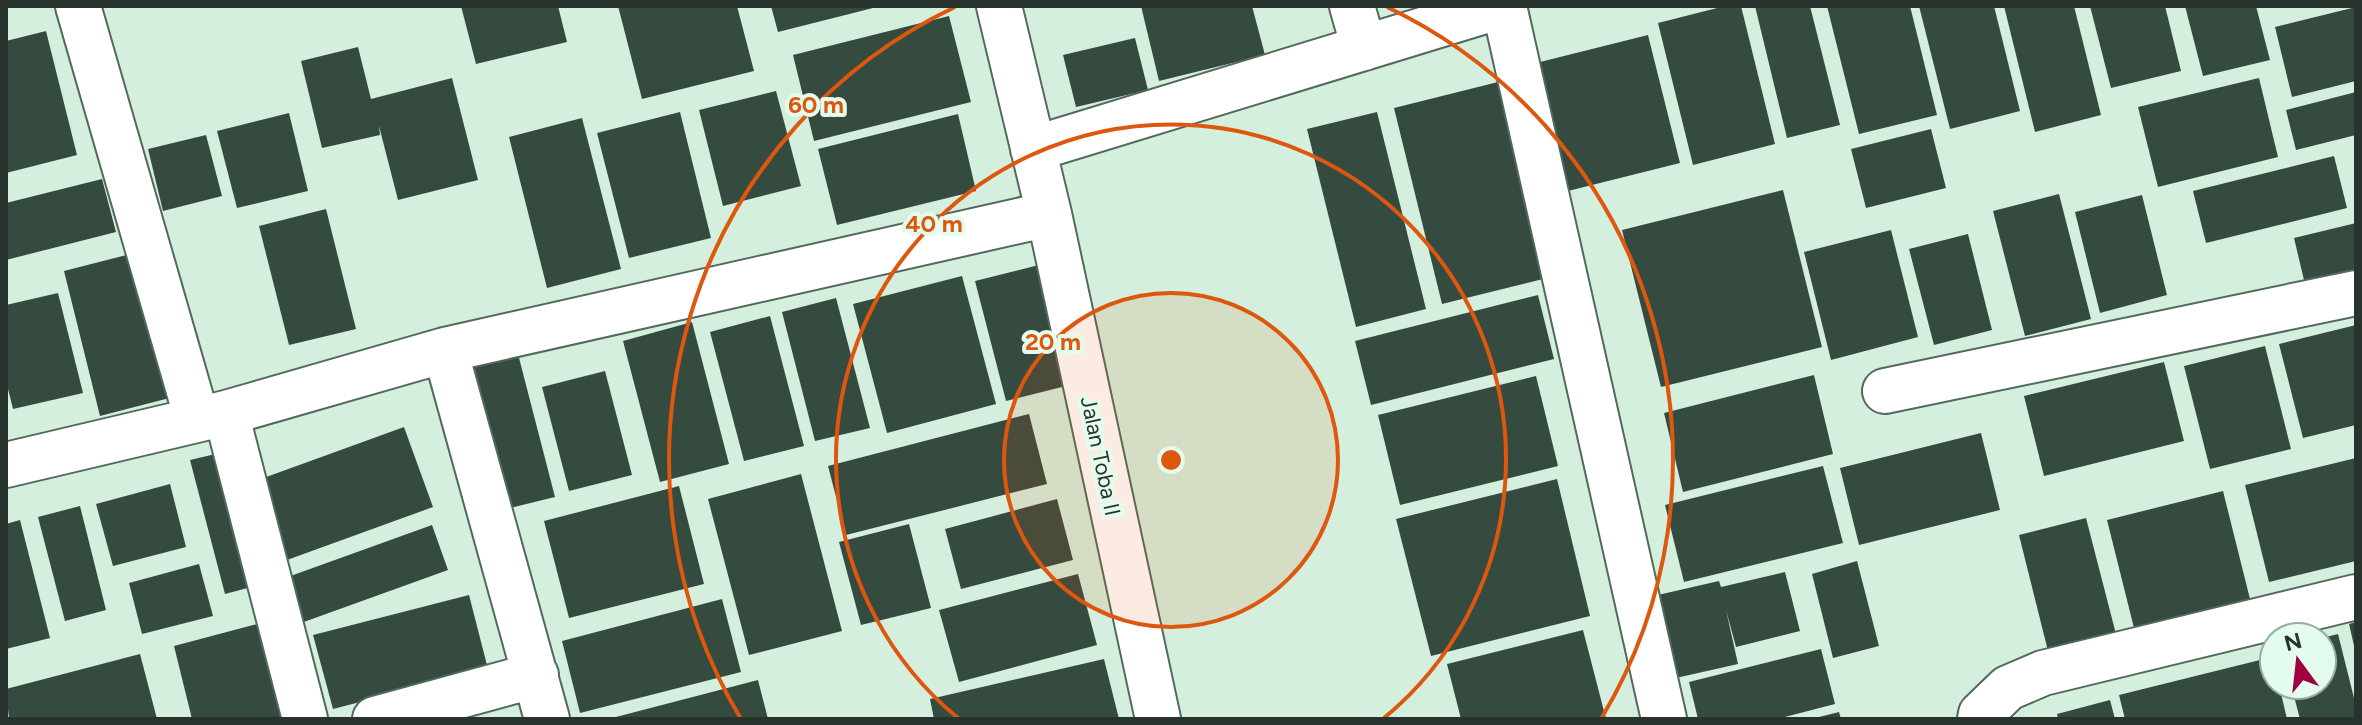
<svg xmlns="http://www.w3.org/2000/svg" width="2362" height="725" viewBox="0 0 2362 725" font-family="Figtree,sans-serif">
	<rect width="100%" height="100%" fill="#d5efdf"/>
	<path fill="#364b3f" d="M461 6H558L567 42 476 64Z
		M618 6H737L754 71 642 99Z
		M771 6H877V7L778 32Z
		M1141 6H1252L1265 55 1159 81Z
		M1725 6H1741L1775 144 1693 165 1658 23Z
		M1755 6H1810L1840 125 1787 138Z
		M1827 6H1910L1937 115 1859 134Z
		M1919 6H1994L2020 111 1950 129Z
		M2004 6H2074L2101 115 2035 132Z
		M2090 6H2165L2181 71 2111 88Z
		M2185 6H2256L2270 60 2203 76Z
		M2356 7V81L2292 97 2275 27Z
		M949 16 971 102 814 141 793 55Z
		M46 31 77 155 6 173V41Z
		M1648 35 1680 163 1568 191 1536 63Z
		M1135 38 1148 90 1076 107 1063 55Z
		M358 47 371 99 452 78 478 180 398 200 379 126 380 135 322 148 301 61Z
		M2259 78 2278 157 2158 187 2138 107Z
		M1506 80 1555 276 1442 304 1394 108Z
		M776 91 801 186 723 206 699 110Z
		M2356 92V135L2296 150 2286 110Z
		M680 112 711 238 629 258 597 133Z
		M1377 112 1426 309 1356 327 1307 129Z
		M289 113 308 191 237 208 217 131Z
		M958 114 976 191 837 225 818 149Z
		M582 118 621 269 547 288 509 137Z
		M1931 129 1946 188 1866 208 1851 149Z
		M206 135 222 196 163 211 148 149Z
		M2334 156 2347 208 2206 243 2193 191Z
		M102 179 116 232 6 260V203Z
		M1783 190 1822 347 1661 387 1622 230Z
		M2059 194 2091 319 2025 336 1993 211Z
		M2142 195 2167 295 2100 313 2075 212Z
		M326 209 356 329 289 345 259 226Z
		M2356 223V290L2309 301 2294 238Z
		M1891 230 1918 337 1831 360 1804 252Z
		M1968 234 1992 330 1934 345 1909 249Z
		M146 250 181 395 100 416 64 271Z
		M1043 264 1074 384 1006 401 975 281Z
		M962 276 996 404 887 433 853 304Z
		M58 293 83 393 13 409 6 381V305Z
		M1538 295 1554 359 1371 405 1355 341Z
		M836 298 870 428 815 441 782 312Z
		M770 316 804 446 744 461 710 332Z
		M692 322 729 464 660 482 623 341Z
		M2356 325V425L2303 438 2279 344Z
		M2265 346 2291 449 2210 469 2184 366Z
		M518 354 555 497 510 508 474 365Z
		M2164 362 2184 441 2044 476 2024 396Z
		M605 371 632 475 569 491 542 387Z
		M1814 375 1833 454 1683 492 1664 413Z
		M1536 376 1558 466 1400 505 1378 415Z
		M1029 414 1047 484 846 535 828 466Z
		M404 427 433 507 287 560 258 480Z
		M1981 433 2000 510 1859 545 1840 468Z
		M228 451 263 584 225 594 190 460Z
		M2356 458V561L2269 582 2245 485Z
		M1823 466 1843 543 1684 582 1665 505Z
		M801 474 842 631 749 655 708 499Z
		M1557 479 1590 616 1431 656 1396 519Z
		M170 484 186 547 113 566 96 504Z
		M679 486 704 584 569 618 544 521Z
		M2223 491 2252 607 2136 636 2107 520Z
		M1057 499 1073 560 961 589 945 529Z
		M80 506 106 610 65 621 38 517Z
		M2086 518 2117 638 2049 655 2019 535Z
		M20 520 50 638 6 649V524Z
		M909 524 931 608 861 625 839 542Z
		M432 525 448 570 301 623 285 578Z
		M1857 561 1879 646 1833 658 1812 574Z
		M199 564 213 616 142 634 129 583Z
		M1785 572 1800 631 1736 647 1726 610 1738 664 1667 680 1649 597 1719 581 1721 587Z
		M1078 574 1097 645 959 682 939 610Z
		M469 595 488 669 333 709 313 635Z
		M722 599 741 672 580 713 562 641Z
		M265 622 291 719H192L174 646Z
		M2356 622V650H2355L2349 624Z
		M1583 630 1606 719H1461L1447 664Z
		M2338 634 2356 706V719H2300L2291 685H2322V638Z
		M1821 649 1835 704 1777 719H1698L1689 682Z
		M140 654 157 719H9L6 689Z
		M2272 657 2274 685H2279L2287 719H2125L2119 695Z
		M1104 659 1119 719H934L930 699Z
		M758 680 768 719H612V718Z
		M2110 700 2115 719H2058L2057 714Z
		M1839 712 1841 719H1815V718Z"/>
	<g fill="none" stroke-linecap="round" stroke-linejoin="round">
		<defs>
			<path id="minor" d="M78 6 197 419
				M999 6 1049 214 1158 719
				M1352 6 1364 48
				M1504 6 1664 719
				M1033 149 1501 6
				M445 350 547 719
				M1885 391 2356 293
				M226 413 305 719
				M6 465 226 413 445 350 1049 214
				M375 719 536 675
				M1980 719 1981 714 2008 688 2043 673 2356 597"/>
		</defs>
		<use href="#minor" stroke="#52695b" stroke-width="48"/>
		<use href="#minor" stroke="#fff" stroke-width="44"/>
	</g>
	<circle cx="1171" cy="460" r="167" fill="#de570e" fill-opacity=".12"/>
	<g fill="none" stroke="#de570e" stroke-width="4">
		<circle cx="1171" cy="460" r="167"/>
		<path d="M958 718A335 335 0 1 1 1384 718"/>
		<path d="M741 719A502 502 0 0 1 955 7M1387 7A502 502 0 0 1 1601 719"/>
	</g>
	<g text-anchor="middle" stroke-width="8" stroke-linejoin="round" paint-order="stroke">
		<g font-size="22" fill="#29332d" stroke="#e3fced">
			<text transform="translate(1101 456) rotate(78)" y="8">Jalan Toba II</text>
		</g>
	</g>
	<circle cx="1171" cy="460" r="12" fill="#de570e" stroke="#e3fced" stroke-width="4"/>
	<g font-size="24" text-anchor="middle" font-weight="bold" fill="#de570e" stroke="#e3fced" stroke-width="8" stroke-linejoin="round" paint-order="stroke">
		<text x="816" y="113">60 m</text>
		<text x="934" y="232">40 m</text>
		<text x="1053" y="350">20 m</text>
	</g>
	<rect width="2362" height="725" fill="none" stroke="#29332d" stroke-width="16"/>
	<g transform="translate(2298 661) rotate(345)"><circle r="38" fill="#e3fced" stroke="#99aca0" stroke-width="2"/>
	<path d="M0-6L14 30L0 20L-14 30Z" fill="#a00241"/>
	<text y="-12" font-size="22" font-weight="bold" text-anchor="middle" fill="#29332d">N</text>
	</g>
</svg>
